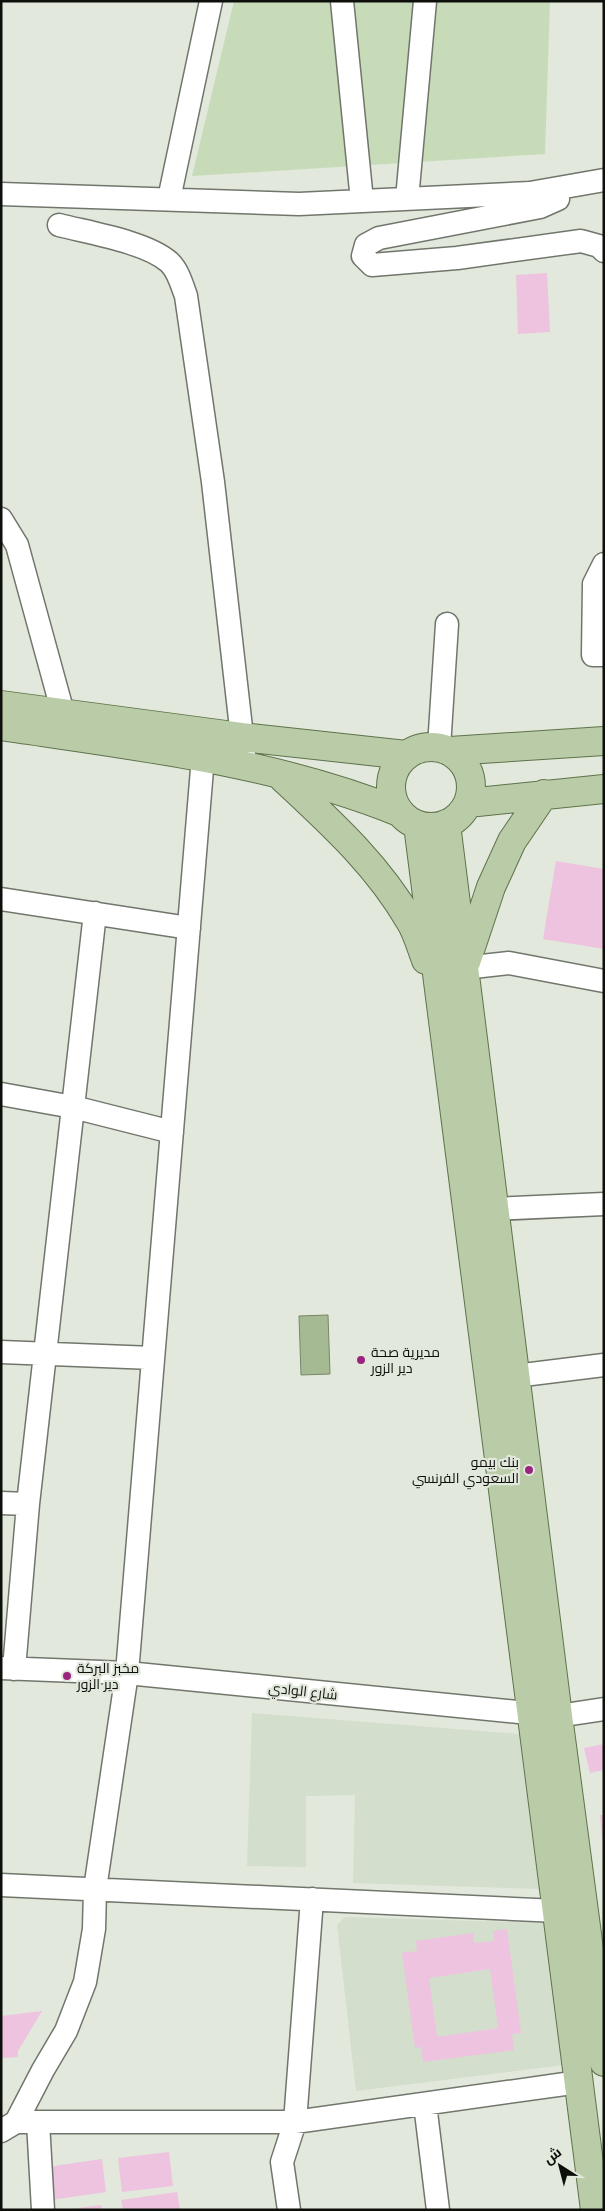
<svg xmlns="http://www.w3.org/2000/svg" width="605" height="2211" viewBox="0 0 605 2211" font-family="'Space Grotesk',Cairo,sans-serif">
	<rect width="100%" height="100%" fill="#e2e8dc"/>
	<path fill="#d4decc" d="M252 1713 519 1734 525 1740 542 1889 353 1883 355 1795 306 1796V1867L247 1866Z
		M345 1917 547 1923 564 2065 356 2091 337 1925Z"/>
	<path fill="#c8dbb9" d="M234 1H550L545 154 192 176Z"/>
	<path fill="#a5ba92" stroke="#77876a" d="M328 1315 330 1374 301 1375 299 1316Z"/>
	<path fill="#edc3df" fill-rule="evenodd" d="M547 273 550 332 518 334 516 275Z
		M556 861 604 869V949L543 939Z
		M604 1744V1770L590 1773 584 1748Z
		M600 1815H604V1839H602Z
		M507 1929 521 2033 512 2034 514 2050 423 2062 421 2047 415 2048 402 1953 417 1951 416 1941 473 1933 474 1943 494 1941 493 1931ZM490 1969 498 2028 437 2037 429 1978Z
		M42 2011 18 2051V2057L2 2058 1 2016Z
		M169 2152 173 2186 122 2192 118 2158Z
		M102 2159 106 2192 51 2200 47 2167Z
		M177 2192 180 2210H123L121 2200Z
		M101 2205 102 2210H71V2209Z"/>
	<g fill="none" stroke-linecap="round" stroke-linejoin="round">
		<defs>
			<path id="minor" d="M342 1 362 201
				M1 194 299 204 530 193 604 180
				M169 199 211 1
				M407 199 425 1
				M558 199 540 207 379 238 366 245 363 256 372 265 457 258 581 241 599 246 604 251
				M59 225C90 233 146 242 169 262 178 270 182 285 186 296L213 482 244 754
				M1 519 17 545 63 713
				M604 564 594 584H604
				M594 584 593 655H604
				M439 747 447 624
				M1 899 189 928
				M464 968 509 963 604 981
				M1 1094 73 1107 172 1132
				M494 1209 604 1204
				M1 1352 153 1358
				M515 1376 604 1365
				M1 1503 28 1504
				M1 1668 127 1673 558 1716 604 1709
				M14 1669 28 1504 95 913
				M1 1885 558 1911
				M425 2104 438 2210
				M16 2122H295L579 2082
				M38 2122 43 2210
				M1 2131 16 2122 43 2070 66 2031 85 1982 94 1929 95 1889 127 1673 203 757
				M289 2210 282 2162 295 2122 312 1899"/>
			<path id="major" d="M1 705 241 737 406 755
				M1 726C135 746 273 761 399 812
				M391 787a40 40 0 1 1 80 0a40 40 0 1 1-80 0Z
				M450 751 604 741
				M283 778C330 822 377 864 410 921 417 932 421 947 426 960
				M468 803 604 789
				M446 824 558 1716 604 2062
				M418 825 595 2210
				M466 962 491 887 512 841 544 794"/>
		</defs>
		<use href="#minor" stroke="#71766c" stroke-width="25"/>
		<use href="#major" stroke="#5e734a" stroke-width="30"/>
		<use href="#minor" stroke="#fff" stroke-width="22"/>
		<use href="#major" stroke="#b9cba7" stroke-width="28"/>
	</g>
	<g fill="#9a247f" stroke="#e2e8dc" stroke-width="2">
		<circle cx="361" cy="1360" r="5"/>
		<circle cx="529" cy="1470" r="5"/>
		<circle cx="67" cy="1676" r="5"/>
	</g>
	<g text-anchor="middle" stroke-width="4.5" stroke-linejoin="round" paint-order="stroke">
		<g font-size="14" fill="#0d0f0b" stroke="#e2e8dc" text-anchor="start">
			<text x="371" y="1357">مديرية صحة<tspan x="371" dy="16">دير الزور</tspan></text>
			<text x="519" y="1467" text-anchor="end">بنك بيمو<tspan x="519" dy="16">السعودي الفرنسي</tspan></text>
			<text x="77" y="1673">مخبز البركة<tspan x="77" dy="16">دير الزور</tspan></text>
		</g>
		<g font-size="14" fill="#0d0f0b" stroke="#e2e8dc">
			<text transform="translate(303 1691) rotate(6)" y="5">شارع الوادي</text>
		</g>
	</g>
	<rect width="605" height="2211" fill="none" stroke="#0d0f0b" stroke-width="5"/>
	<g transform="translate(560 2166) rotate(324)" stroke="#e2e8dc" stroke-width="4" paint-order="stroke">
	<path d="M0-4L9 19L0 12L-9 19Z" fill="#0d0f0b"/>
	<text y="-8" font-size="14" font-weight="bold" text-anchor="middle" fill="#0d0f0b">ش</text>
	</g>
</svg>
